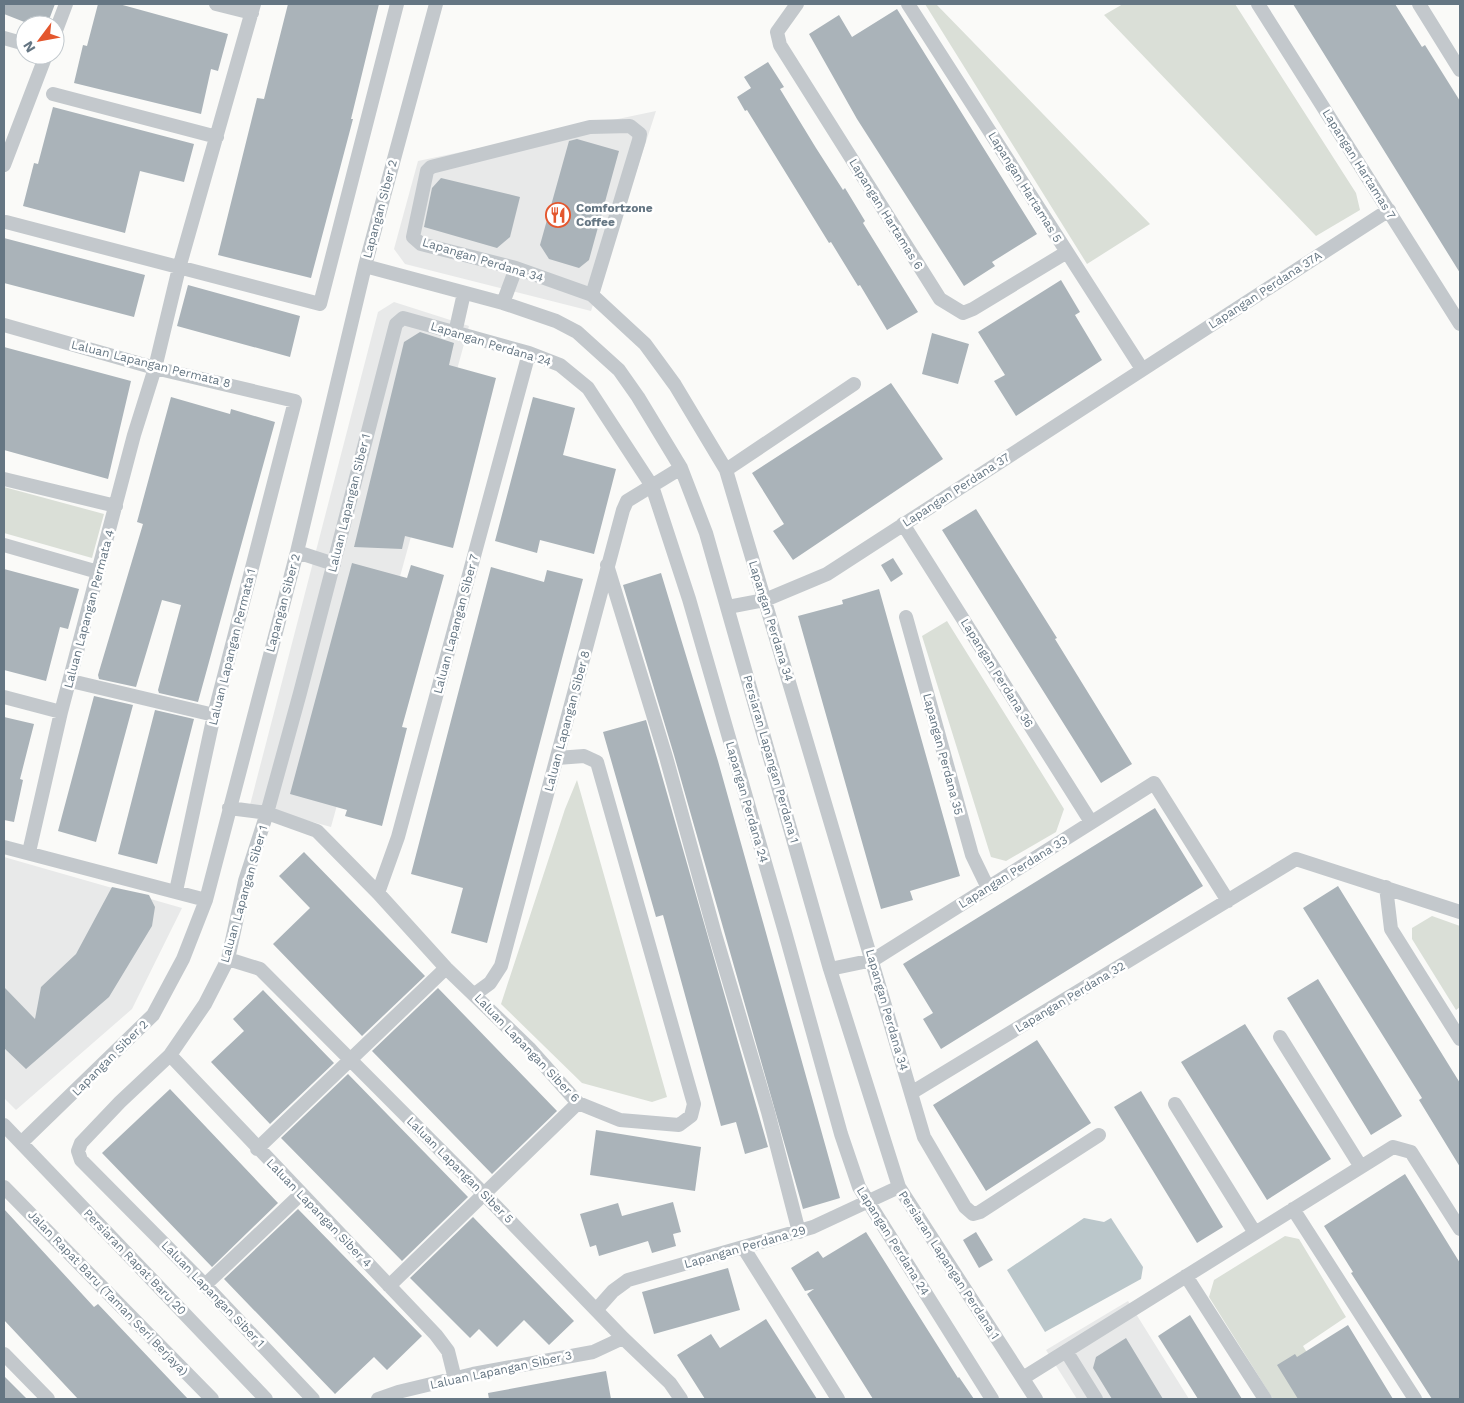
<svg xmlns="http://www.w3.org/2000/svg" width="1464" height="1403" viewBox="0 0 1464 1403" font-family="'Work Sans',sans-serif">
	<rect width="100%" height="100%" fill="#fafaf8"/>
	<path fill="#e8e9e9" d="M656 111 591 311 405 264 394 249 418 161Z
		M394 302 469 326 331 827 250 805 378 312Z
		M4 857 182 908 132 1009 16 1110 4 1098Z
		M1128 1301 1189 1399H1077L1046 1350Z"/>
	<path fill="#dadfd7" d="M925 4H936L1150 224 1087 264Z
		M1123 4H1235L1356 193 1360 210 1316 236 1104 15Z
		M4 487 104 514 92 558 4 533Z
		M947 621 1064 809 1056 832 1006 861 991 857 922 636Z
		M577 780 667 1097 652 1102 582 1083 501 1004 565 809Z
		M1432 916 1460 926V1007L1456 1010 1412 939V928Z
		M1285 1236 1299 1239 1346 1317 1303 1346 1328 1387 1307 1399H1273L1209 1297 1214 1280Z"/>
	<path fill="#bbc7cb" d="M1084 1218 1104 1222 1111 1218 1143 1267 1141 1279 1045 1332 1007 1270Z"/>
	<path fill="#aab3b9" d="M4 4H55L47 25H32L4 14Z
		M98 4H119L228 34 218 71 211 69 201 114 74 83 83 45 87 46Z
		M288 4H379L351 119H353L311 278 218 255 257 98 264 99Z
		M1293 4H1395L1422 47 1425 45 1460 101V273Z
		M897 9 1037 234 992 262 995 266 964 286 857 119 809 34 839 15 852 37Z
		M768 62 784 87 780 89 816 148 843 190 845 188 865 221 863 223 918 312 887 330 860 285 858 286 831 242 829 243 747 110 745 111 737 97 751 88 744 77Z
		M53 107 194 144 184 182 140 171 125 233 23 206 34 163 38 164Z
		M577 139 619 151 589 260 579 268 549 259 540 245 569 141Z
		M441 178 520 197 510 237 497 248 424 227 432 188Z
		M4 238 145 275 134 317 4 283Z
		M1061 280 1080 312 1075 315 1102 360 1016 416 994 381 1005 375 978 332Z
		M188 285 300 316 290 357 177 326Z
		M420 332 454 343 449 365 496 378 453 548 405 536 402 549 354 547 404 342Z
		M932 333 969 344 958 384 922 374Z
		M4 347 131 381 108 479 4 450Z
		M891 383 943 459 793 560 773 531 784 524 752 473Z
		M171 397 230 414 231 409 275 422 198 702 159 693 158 690 181 605 162 600 136 687 99 679 98 675 143 524 137 522Z
		M533 397 575 408 563 455 616 469 594 554 540 540 537 553 495 541Z
		M976 509 1057 638 1055 639 1132 764 1101 783 942 530Z
		M893 558 903 574 891 582 881 565Z
		M352 563 407 578 411 565 444 575 402 727 407 728 382 826 345 816 347 810 290 794Z
		M491 567 544 582 547 570 583 579 487 943 451 933 463 888 411 874Z
		M4 569 79 589 68 629 60 627 46 681 4 670Z
		M661 573 718 761 840 1198 803 1209 674 755 623 585Z
		M879 589 960 876 910 891 913 900 881 909 798 616 843 604 842 600Z
		M94 696 133 705 96 842 58 831Z
		M155 710 194 719 157 864 118 854Z
		M4 717 34 724 20 779 23 780 14 822 4 820Z
		M646 720 768 1147 745 1154 736 1122 721 1126 663 915 656 917 603 732Z
		M1155 808 1203 886 941 1049 923 1019 933 1013 903 964Z
		M304 852 425 976 362 1036 273 944 310 908 279 876Z
		M1338 886 1460 1083V1167L1419 1100 1422 1098 1303 908Z
		M112 887 149 895 155 907 152 926 109 997 26 1069 4 1048V987L35 1019 41 987 76 954Z
		M1318 979 1402 1116 1371 1135 1287 998Z
		M438 988 557 1111 492 1174 372 1051Z
		M263 990 334 1063 270 1124 211 1062 244 1031 233 1019Z
		M1245 1024 1331 1159 1267 1200 1181 1062Z
		M1037 1040 1091 1123 986 1191 933 1105Z
		M348 1074 468 1197 402 1261 281 1138Z
		M170 1089 278 1203 212 1267 102 1153Z
		M1141 1091 1223 1227 1197 1243 1114 1107Z
		M596 1130 701 1147 695 1191 590 1175Z
		M1405 1174 1460 1263V1399H1432L1351 1273 1353 1272 1324 1226Z
		M673 1202 681 1232 673 1234 676 1246 652 1253 648 1241 599 1256 596 1245 590 1247 580 1214 618 1203 622 1216Z
		M4 1209 94 1307 98 1304 188 1399H78L4 1320Z
		M298 1209 422 1336 387 1370 374 1357 335 1394 224 1279Z
		M473 1217 574 1321 549 1345 524 1320 497 1347 479 1329 470 1338 410 1278Z
		M866 1232 958 1378 959 1377 974 1399H873L807 1294 814 1289 805 1291 791 1268 818 1251 823 1258Z
		M976 1232 993 1260 979 1268 963 1240Z
		M728 1268 740 1310 654 1334 642 1292Z
		M1190 1315 1242 1399H1198L1158 1336Z
		M766 1319 817 1399H705L677 1355 711 1334 720 1348Z
		M1348 1325 1393 1399H1298L1277 1365 1295 1354 1297 1357Z
		M1126 1338 1163 1399H1112L1093 1368 1096 1357Z
		M606 1371 611 1399H489L488 1393Z
		M4 1376 27 1399H4Z"/>
	<g fill="none" stroke-linecap="round" stroke-linejoin="round">
		<path stroke="#c3c8cc" stroke-width="14" d="M216 4 252 13
			M797 4 777 32 780 45 940 299 963 313 973 309 1067 252
			M908 4 1142 369
			M1258 4 1460 324
			M1419 4 1460 70
			M55 33 66 4
			M4 38 25 44
			M53 94 217 137
			M4 165 46 55
			M6 222 320 304 397 4
			M365 266 503 303 556 321 577 332 619 370 638 397 681 468 706 533 830 969 899 1187 1036 1399
			M592 295 639 140 640 134 630 126 590 127 431 167 427 171 413 237 421 244 516 268 592 295 645 344 675 385 726 470 924 1137 965 1207 973 1214 980 1212 1099 1135
			M503 303 516 268
			M4 325 155 368 295 401 214 715 176 891
			M455 333 464 293
			M726 470 854 384
			M4 479 116 506
			M903 524 1091 822
			M4 545 98 572
			M297 552 334 564
			M607 565 666 757 715 934 768 1112 799 1232
			M728 607 765 600 827 574 1389 210
			M906 617 972 855 988 888
			M71 681 214 715
			M4 697 61 712
			M229 808 267 813 317 831 378 893 446 968 529 1048 578 1103 620 1120 679 1125 691 1116 694 1104 597 762 584 756 557 758
			M4 847 206 900
			M29 852 61 712 134 435 155 368 179 268 254 4
			M1386 887 1391 929 1460 1039
			M378 893 398 837 529 353
			M228 959 260 969 484 1194 623 1338 670 1383 681 1399
			M830 969 873 960 1154 783 1228 901
			M475 994 490 983 501 966 623 510 627 501 681 468
			M1280 1037 1361 1167
			M170 1055 436 1335 448 1351 455 1379
			M911 1093 1296 859 1460 912
			M1175 1104 1255 1233
			M4 1125 266 1399
			M21 1143 153 1015 183 959 206 900 297 552 365 266 436 4
			M257 1149 446 968
			M4 1187 212 1399
			M1293 1209 1415 1399
			M743 1247 838 1399
			M1186 1276 1265 1399
			M205 1285 301 1194
			M389 1286 578 1103
			M597 1309 613 1291 628 1280 813 1227 899 1187
			M1066 1351 1096 1399
			M4 1354 48 1399
			M1023 1378 1393 1147 1411 1152 1460 1229
			M313 1399 205 1285 81 1160 78 1151 81 1143 120 1102 170 1055 205 1004 228 959 245 881 267 813 300 693 396 324 403 318 529 353 560 365 588 388 652 486 689 599 785 932 841 1134 859 1187 992 1399
			M378 1399 398 1392 473 1374 593 1352 623 1338"/>
	</g>
	<defs>
		<symbol id="restaurant-ring" viewBox="-11 -11 22 22"><circle r="9.5" fill="#fff" stroke="#e4572e" stroke-width="1.5"/><path d="M-5-6h1v4h1v-4h1v4h1v-4h1v5L-1.5 .5V6h-2V.5L-5-1ZM5-6V6H3V1.5H1.5Q1.5-4 5-6Z" fill="#e4572e"/></symbol>
	</defs>
	<g fill-rule="evenodd">
		<use href="#restaurant-ring" x="544" y="201" width="28" height="28"/>
	</g>
	<g text-anchor="middle" stroke-width="5" stroke-linejoin="round" paint-order="stroke">
		<g font-size="12" fill="#657683" stroke="#fff">
			<text transform="translate(1359 164) rotate(58)" y="4">Lapangan Hartamas 7</text>
			<text transform="translate(1025 187) rotate(58)" y="4">Lapangan Hartamas 5</text>
			<text transform="translate(380 209) rotate(-75)" y="4">Lapangan Siber 2</text>
			<text transform="translate(886 214) rotate(58)" y="4">Lapangan Hartamas 6</text>
			<text transform="translate(483 260) rotate(17)" y="4">Lapangan Perdana 34</text>
			<text transform="translate(1265 290) rotate(-33)" y="4">Lapangan Perdana 37A</text>
			<text transform="translate(491 344) rotate(17)" y="4">Lapangan Perdana 24</text>
			<text transform="translate(151 364) rotate(14)" y="4">Laluan Lapangan Permata 8</text>
			<text transform="translate(956 490) rotate(-33)" y="4">Lapangan Perdana 37</text>
			<text transform="translate(349 503) rotate(-76)" y="4">Laluan Lapangan Siber 1</text>
			<text transform="translate(283 603) rotate(-75)" y="4">Lapangan Siber 2</text>
			<text transform="translate(89 609) rotate(-75)" y="4">Laluan Lapangan Permata 4</text>
			<text transform="translate(771 621) rotate(73)" y="4">Lapangan Perdana 34</text>
			<text transform="translate(456 624) rotate(-75)" y="4">Laluan Lapangan Siber 7</text>
			<text transform="translate(232 647) rotate(-76)" y="4">Laluan Lapangan Permata 1</text>
			<text transform="translate(997 673) rotate(58)" y="4">Lapangan Perdana 36</text>
			<text transform="translate(567 721) rotate(-75)" y="4">Laluan Lapangan Siber 8</text>
			<text transform="translate(943 754) rotate(75)" y="4">Lapangan Perdana 35</text>
			<text transform="translate(771 759) rotate(74)" y="4">Persiaran Lapangan Perdana 1</text>
			<text transform="translate(747 802) rotate(74)" y="4">Lapangan Perdana 24</text>
			<text transform="translate(1013 872) rotate(-32)" y="4">Lapangan Perdana 33</text>
			<text transform="translate(244 894) rotate(-74)" y="4">Laluan Lapangan Siber 1</text>
			<text transform="translate(1070 997) rotate(-31)" y="4">Lapangan Perdana 32</text>
			<text transform="translate(887 1010) rotate(74)" y="4">Lapangan Perdana 34</text>
			<text transform="translate(527 1048) rotate(46)" y="4">Laluan Lapangan Siber 6</text>
			<text transform="translate(110 1058) rotate(-45)" y="4">Lapangan Siber 2</text>
			<text transform="translate(460 1170) rotate(45)" y="4">Laluan Lapangan Siber 5</text>
			<text transform="translate(319 1213) rotate(46)" y="4">Laluan Lapangan Siber 4</text>
			<text transform="translate(893 1241) rotate(58)" y="4">Lapangan Perdana 24</text>
			<text transform="translate(745 1247) rotate(-16)" y="4">Lapangan Perdana 29</text>
			<text transform="translate(135 1262) rotate(46)" y="4">Persiaran Rapat Baru 20</text>
			<text transform="translate(949 1265) rotate(57)" y="4">Persiaran Lapangan Perdana 1</text>
			<text transform="translate(108 1293) rotate(46)" y="4">Jalan Rapat Baru (Taman Seri Berjaya)</text>
			<text transform="translate(213 1294) rotate(46)" y="4">Laluan Lapangan Siber 1</text>
			<text transform="translate(501 1370) rotate(-12)" y="4">Laluan Lapangan Siber 3</text>
		</g>
		<g font-size="12" font-weight="bold" fill="#657683" stroke="#fff" text-anchor="start">
			<text x="576" y="212">Comfortzone<tspan x="576" dy="14">Coffee</tspan></text>
		</g>
	</g>
	<rect width="1464" height="1403" fill="none" stroke="#657683" stroke-width="10"/>
	<g transform="translate(40 40) rotate(238)"><circle r="24" fill="#ffffff" stroke="#c1c8cd"/>
	<path d="M0-4L9 19L0 12L-9 19Z" fill="#e4572e"/>
	<text y="-8" font-size="14" font-weight="bold" text-anchor="middle" fill="#657683">N</text>
	</g>
</svg>
